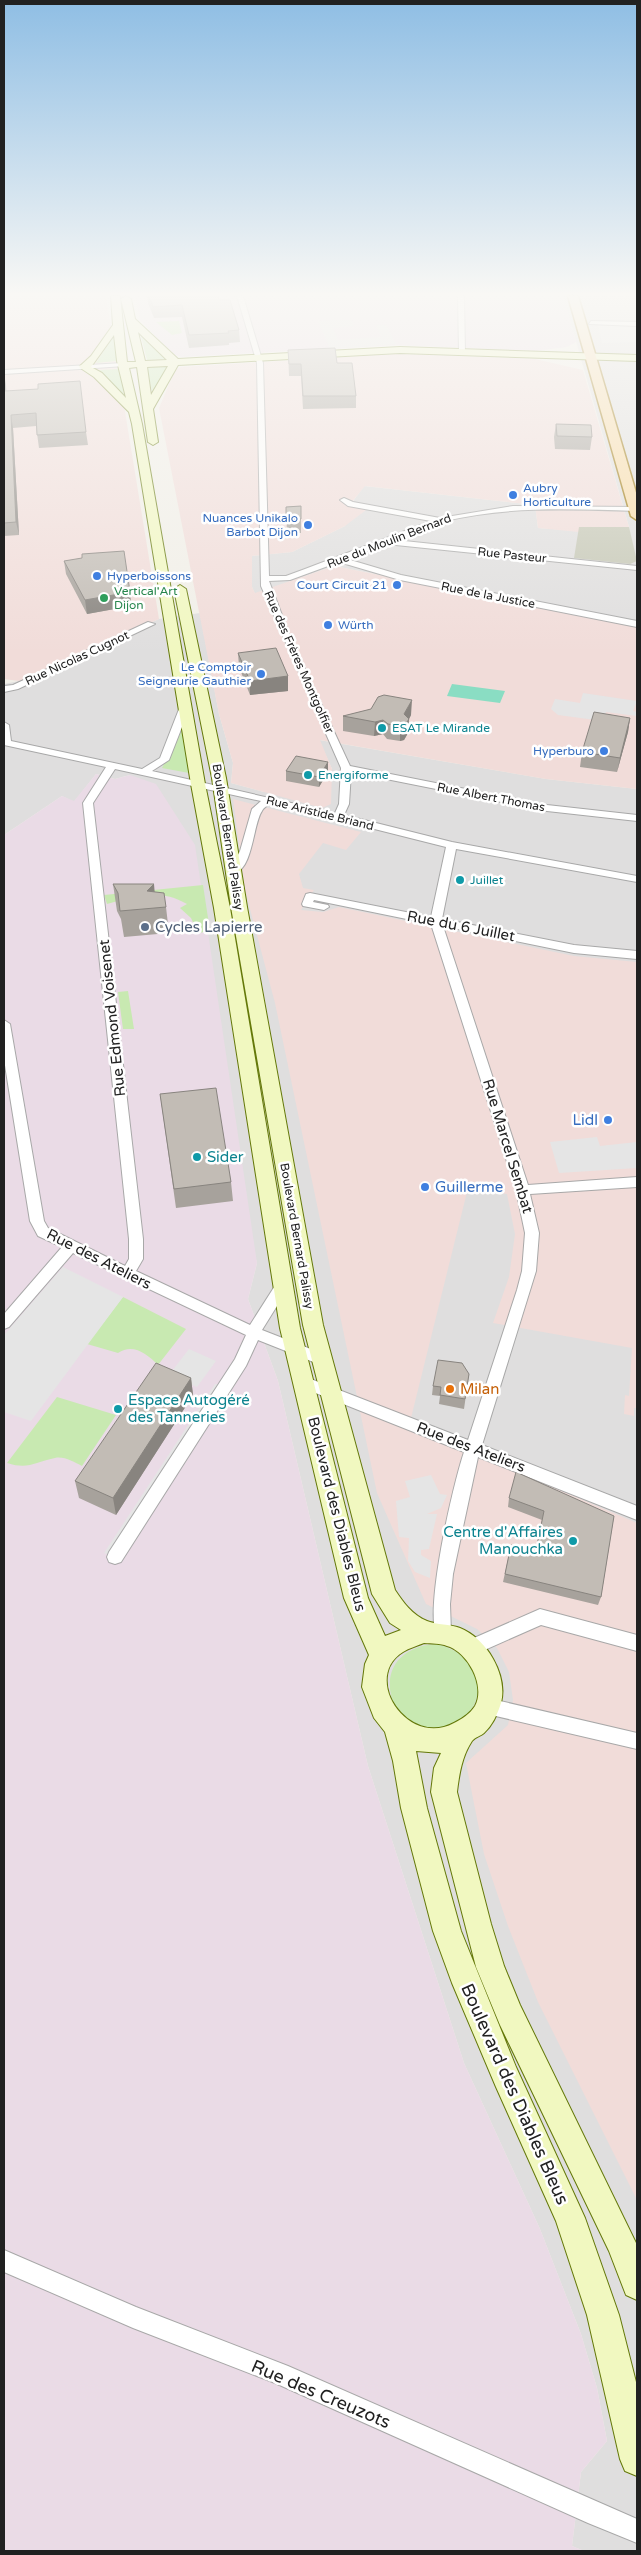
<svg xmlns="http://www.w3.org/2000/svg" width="641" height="2555" viewBox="0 0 641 2555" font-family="'Varela Round',sans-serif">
	<rect width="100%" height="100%" fill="#f1efe8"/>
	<path fill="#dfdede" d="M563 296H637V626L334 566 255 594 252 587V556L292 552 345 526 351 504 364 486 535 505 538 528 579 531V527H629Z
		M200 613 219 714 233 763 231 783 264 792 332 769 319 740 546 779 637 789V2551H584L572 2546 581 2472 607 2441 597 2388 581 2334 540 2229 464 2063 368 1766 278 1381 248 1299 257 1263 130 775 115 779 96 774 74 802 62 796 4 835V684L19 681 159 619Z"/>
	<path fill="#f1dcd9" d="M4 296H106L159 619 19 681 4 679Z
		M397 354 535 359 583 370 629 527H579V532L538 528 535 505 365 486 351 503 370 507 345 526 292 552 252 556V587L255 593 334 566 637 626V789L546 779 320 740 332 769 331 804 322 808 231 783 233 763 219 714 159 408 175 370 181 367Z
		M233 799 361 832 346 850 323 843 299 874 303 888 314 890 301 910 323 912 339 907 574 956 637 962V1408H634V1416L624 1414 625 1395 629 1396 632 1348 493 1323 509 1277 515 1234 507 1194 468 1188 409 1426 637 1523V2200L538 2002 508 1926 484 1854 466 1763 508 1725 513 1700 509 1672 497 1648 477 1629 426 1604 377 1493 275 1003 245 890Z"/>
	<path fill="#eadbe6" d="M135 296H563L576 342 567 347 535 351 397 345 182 357 172 354 140 320Z
		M96 774 115 779 130 775 156 784 195 845 257 1263 248 1299 278 1381 368 1766 464 2063 540 2229 581 2334 597 2388 607 2441 581 2472 572 2546 584 2551H4V835L62 796 74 801Z"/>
	<path fill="#c4c6b4" d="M579 527H629L637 561 630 564 574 558Z"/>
	<path fill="#c8e9b1" d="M179 321 182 333 172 335 156 322Z
		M140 333 167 359 147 360Z
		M115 334 117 361 96 363Z
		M169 366 153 396 147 368Z
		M119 369 125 400 99 370Z
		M182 729 189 773 162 768Z
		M203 885 210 931 198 933 191 918 180 908 187 904C159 888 137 896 107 904L104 895Z
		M128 991 134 1029H123L118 992Z
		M123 1297 186 1329 158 1365C147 1354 133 1343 118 1353L87 1344Z
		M57 1397 116 1415 82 1466C74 1462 64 1456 55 1458 34 1462 29 1470 7 1463Z
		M437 1644C512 1664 472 1751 415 1723 403 1718 393 1707 391 1695 384 1663 408 1645 437 1644Z"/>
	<path fill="#8addc3" d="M452 684 505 691 500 703 447 696Z"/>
	<path fill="#e5e5e5" d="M351 320 354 326 333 328 338 340 381 337 376 325H386L396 344 330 349 318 321Z
		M598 325H637V342L602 343Z
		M583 693 637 701 633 711 637 712V716L606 712 603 721 558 715 551 709 555 699 580 703Z
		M597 1137 600 1146 637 1142V1168L559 1173 550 1142Z
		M63 1267 123 1297 31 1421 4 1412V1335Z
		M189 1349 216 1361 197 1387 169 1375Z
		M215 1384 226 1386 115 1557 104 1553Z
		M431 1475 440 1494 447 1495 441 1508 427 1514H437L429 1549 421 1550V1555L431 1561 430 1578 415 1572 408 1561 409 1538 399 1537 396 1501 410 1497 405 1481Z"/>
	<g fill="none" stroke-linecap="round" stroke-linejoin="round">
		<defs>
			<path id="street" d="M237 296H243L263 363 269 576H286L305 569 431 521 348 506 340 500 344 498 353 502 440 518 513 506 637 507 636 511C572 509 507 506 445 521 428 525 411 534 395 540L637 566V570L386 544 347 559 401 575 637 621V627L400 580 339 562 290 580 269 581 292 641 350 766 547 805 637 815V821L547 811 351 772 349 804 344 815 452 842 637 876V882L456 849 442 919 574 945 637 951V959L574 953 443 926 528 1185 637 1177V1187L530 1194 539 1233 536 1271 482 1445 637 1506V1520L478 1457 453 1574 450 1604 451 1633 449 1638 443 1641 437 1638C424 1609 453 1485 464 1452L298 1386 296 1382 298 1378 303 1376 468 1440 517 1290 522 1271 525 1233 516 1190 431 924 314 900 313 902 328 905 329 907 324 910 303 906 302 904 306 894 310 893 431 917 446 847 271 803C268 805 263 808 262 811 253 824 253 868 235 873L230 870 240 851 252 809 261 801 115 769 93 803 143 1239V1259L136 1271 250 1325 278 1281H288L290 1285 262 1330 326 1355 328 1359 326 1363 321 1365 258 1340 246 1366 121 1562 115 1564 109 1562 107 1557 109 1552 235 1359 246 1335 73 1253 9 1327 4 1329V1314L62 1247 38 1236 30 1221 4 1059V1020L10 1024 44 1221 48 1228 125 1266 129 1259V1239L83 803 106 767 4 745V722L9 725 11 741 142 769 160 758 181 704 186 701 191 704 169 760 152 771 335 813 339 804 341 768 261 586 257 363Z
				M458 296H464L465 353 462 355 459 353Z
				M591 321 637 322V326L589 324Z
				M123 363 125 366 4 374V370Z
				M148 622 155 624 18 689 4 692V686L13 685Z
				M540 1609 637 1635V1651L541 1625 471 1656 465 1654 463 1648 465 1642Z
				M487 1698 637 1733V1749L487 1714 481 1712 478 1706 481 1700Z
				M4 2250 136 2307 288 2366 637 2519V2543L588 2523 275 2383 133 2328 4 2272Z"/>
			<path id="secondary" d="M111 296H120L127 362H136L121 299 126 296 131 299 135 319 178 359 400 347 637 355V361L400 353 178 365 153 409 158 442 153 445 148 442 137 367 129 368 142 424 205 784 230 908 300 1328 368 1598 385 1636 401 1630 390 1623 372 1594 303 1325 231 907 212 778 174 589 180 585 186 589 226 778 247 907 323 1325 395 1590C403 1602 412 1615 427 1621 437 1625 450 1624 460 1628 487 1639 508 1675 501 1703 498 1713 492 1726 484 1733 481 1736 475 1737 472 1741 462 1756 459 1775 457 1792L491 1924 504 1966 520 2005 636 2243 637 2300 626 2295 609 2251 500 2025 476 1967 431 1792 434 1768 441 1753 416 1751 427 1808 461 1931 516 2067 585 2218 619 2315 637 2386V2476L625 2471 620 2459 587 2315 556 2221 496 2087 452 1983 433 1931 401 1808 393 1761 385 1732 374 1718 362 1687 365 1664 369 1655 344 1598 280 1328 214 908 191 784 132 424 129 412 94 377 79 367 91 356 113 325ZM138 332 167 360 145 361ZM114 335 117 361 126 398 102 373 91 367ZM168 366 151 395 147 367ZM424 1643C432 1644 440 1643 447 1646 468 1652 486 1686 475 1706 470 1714 462 1719 454 1723 408 1748 361 1678 403 1652 409 1648 417 1646 424 1643Z"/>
			<path id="primary" d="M568 296H578L637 496V520L631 516Z"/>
		</defs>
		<use href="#street" stroke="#a8a8a8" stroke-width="2"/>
		<use href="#secondary" stroke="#647809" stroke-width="2"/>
		<use href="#primary" stroke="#9a7405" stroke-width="3"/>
		<use href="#street" fill="#fff" fill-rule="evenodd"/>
		<use href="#secondary" fill="#f1f8c0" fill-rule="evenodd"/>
		<use href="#primary" fill="#f9dba5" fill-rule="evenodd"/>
	</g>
	<path fill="#a7a29c" d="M147 296H189L219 300 239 330 240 342 229 343V345L189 348 182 317 154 318 148 303Z
		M288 350 337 363 356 396V408L303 409 301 376H289Z
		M4 372 6 391 86 432 88 445 39 448 36 426 13 428 19 535 4 536Z
		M556 424 592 437 590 450 555 449 554 437Z
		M301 506V533H287L286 507Z
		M64 561 130 592 131 606 87 614 66 574Z
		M238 653 288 676V691L250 695 239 667Z
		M411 715 409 719 408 733 404 740 400 741 387 739 383 734 374 736 343 731V716Z
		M630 718 628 732 617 772 580 767 582 752Z
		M286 771 328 772 319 787 286 781Z
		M113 884 155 892 166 907 169 933 124 937 121 919 117 911Z
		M160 1094 231 1182 233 1201 176 1208Z
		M469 1374 464 1409 439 1404 440 1396 432 1395 433 1386Z
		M191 1378 193 1395 116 1515 79 1498 75 1481Z
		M509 1498 614 1516 601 1597 598 1605 503 1582 511 1545 536 1550 542 1520 508 1507Z"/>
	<path fill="#88847f" d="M4 372 6 385 7 404 5 391Z
		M11 415 13 428 19 535 16 522Z
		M130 592 131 606 87 614 85 600Z
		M288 676V691L250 695V681Z
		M412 700 411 715 409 719 408 733 404 740 400 741V726L404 714Z
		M630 718 628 732 617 772 620 758Z
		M383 720V734L374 736 375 722Z
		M328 762V772L319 787V777Z
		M154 884 156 908 147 891Z
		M191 1378 193 1395 116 1515 113 1498Z"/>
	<path fill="#c2bcb5" stroke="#88847f" d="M149 296H218L219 300H230L239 330 228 331 229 333 189 335 182 305 153 307Z
		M335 348 337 363H352L356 396H303L301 364H289L288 350Z
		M4 372 5 391 38 389V384L80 381 86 432 37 435 36 413 11 415 16 522 4 523Z
		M556 424 591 425 592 437 557 436Z
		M301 506V519H286V507Z
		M124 551 130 592 85 600 64 561 82 558V554Z
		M276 648 288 676 250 681 238 653Z
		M384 695 412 700 404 714 409 719 405 725 400 726 388 724 383 720 375 722 343 716 371 709 378 697Z
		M594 712 630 718 620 758 582 752Z
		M296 756 328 762 319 777 286 771Z
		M113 884H154L147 891 164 893 166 907 120 911 118 893Z
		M216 1088 231 1182 174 1189 160 1094Z
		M438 1360 462 1363 469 1374 465 1399 440 1395 441 1387 433 1386Z
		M156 1363 191 1378 113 1498 75 1481Z
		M516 1472 614 1516 601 1597 505 1574 511 1545 536 1550 544 1511 509 1498Z"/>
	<linearGradient id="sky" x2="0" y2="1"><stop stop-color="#8fbee4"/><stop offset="0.45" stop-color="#f9f8f5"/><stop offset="1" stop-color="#f9f8f5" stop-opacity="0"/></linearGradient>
	<rect width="641" height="654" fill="url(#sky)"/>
	<g fill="#3f7fe0" stroke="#fff" stroke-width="2">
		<circle cx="513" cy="495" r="5"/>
		<circle cx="308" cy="525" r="5"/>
		<circle cx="97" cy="576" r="5"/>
		<circle cx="397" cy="585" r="5"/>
		<circle cx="328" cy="625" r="5"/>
		<circle cx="261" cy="674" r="5"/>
		<circle cx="604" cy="751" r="5"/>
		<circle cx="608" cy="1120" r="5"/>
		<circle cx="425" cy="1187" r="5"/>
	</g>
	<circle fill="#2e9e5b" stroke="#fff" stroke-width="2" cx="104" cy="598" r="5"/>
	<g fill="#0f9aa8" stroke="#fff" stroke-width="2">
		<circle cx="382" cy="728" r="5"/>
		<circle cx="308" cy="775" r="5"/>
		<circle cx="460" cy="880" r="5"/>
		<circle cx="197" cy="1157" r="5"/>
		<circle cx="118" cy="1409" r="5"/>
		<circle cx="573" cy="1541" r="5"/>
	</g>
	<circle fill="#5c6f8a" stroke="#fff" stroke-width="2" cx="145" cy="927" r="5"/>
	<circle fill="#e8710a" stroke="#fff" stroke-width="2" cx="450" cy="1389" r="5"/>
	<g text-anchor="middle" stroke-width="5" stroke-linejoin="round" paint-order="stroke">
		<g font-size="12" fill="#366cbe" stroke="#fff" text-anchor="end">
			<text x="523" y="492" text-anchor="start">Aubry<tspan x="523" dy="14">Horticulture</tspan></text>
			<text x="298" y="522">Nuances Unikalo<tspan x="298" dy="14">Barbot Dijon</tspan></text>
			<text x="107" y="580" text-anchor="start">Hyperboissons</text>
			<text x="387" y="589">Court Circuit 21</text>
			<text x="338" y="629" text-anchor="start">Würth</text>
			<text x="251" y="671">Le Comptoir<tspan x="251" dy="14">Seigneurie Gauthier</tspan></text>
			<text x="594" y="755">Hyperburo</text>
		</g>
		<g font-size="12" fill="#212121" stroke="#fff">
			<text transform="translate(389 541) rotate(-21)" y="4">Rue du Moulin Bernard</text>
			<text transform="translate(512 555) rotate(6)" y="4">Rue Pasteur</text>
			<text transform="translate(488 595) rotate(11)" y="4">Rue de la Justice</text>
			<text transform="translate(77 658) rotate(-25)" y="4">Rue Nicolas Cugnot</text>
			<text transform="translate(299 662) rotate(66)" y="4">Rue des Frères Montgolfier</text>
			<text transform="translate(491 797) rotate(11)" y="4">Rue Albert Thomas</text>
			<text transform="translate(320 813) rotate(14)" y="4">Rue Aristide Briand</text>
			<text transform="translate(228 837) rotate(81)" y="4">Boulevard Bernard Palissy</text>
			<text transform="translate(297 1236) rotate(80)" y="4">Boulevard Bernard Palissy</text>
		</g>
		<g font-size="12" fill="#27864d" stroke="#fff" text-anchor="start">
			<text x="114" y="595">Vertical'Art<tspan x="114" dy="14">Dijon</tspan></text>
		</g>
		<g font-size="12" fill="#0d838f" stroke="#fff" text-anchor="start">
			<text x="392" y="732">ESAT Le Mirande</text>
			<text x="318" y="779">Energiforme</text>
			<text x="470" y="884">Juillet</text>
		</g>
		<g font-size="15" fill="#212121" stroke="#fff">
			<text transform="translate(461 926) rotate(11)" y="5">Rue du 6 Juillet</text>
			<text transform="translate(112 1018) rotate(-96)" y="5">Rue Edmond Voisenet</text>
			<text transform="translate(508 1146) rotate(73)" y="5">Rue Marcel Sembat</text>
			<text transform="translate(99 1259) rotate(27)" y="5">Rue des Ateliers</text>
			<text transform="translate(471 1447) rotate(21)" y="5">Rue des Ateliers</text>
			<text transform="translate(337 1514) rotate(76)" y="5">Boulevard des Diables Bleus</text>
		</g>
		<g font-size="15" fill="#4e5e75" stroke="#fff" text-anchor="start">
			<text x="155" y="932">Cycles Lapierre</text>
		</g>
		<g font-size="15" fill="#366cbe" stroke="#fff" text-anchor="end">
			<text x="598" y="1125">Lidl</text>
			<text x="435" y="1192" text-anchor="start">Guillerme</text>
		</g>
		<g font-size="15" fill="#0d838f" stroke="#fff" text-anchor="start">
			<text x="207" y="1162">Sider</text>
			<text x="128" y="1405">Espace Autogéré<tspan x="128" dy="17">des Tanneries</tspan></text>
			<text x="563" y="1537" text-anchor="end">Centre d'Affaires<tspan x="563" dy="17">Manouchka</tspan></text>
		</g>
		<g font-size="15" fill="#c56008" stroke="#fff" text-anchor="start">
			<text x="460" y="1394">Milan</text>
		</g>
		<g font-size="18" fill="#212121" stroke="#fff">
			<text transform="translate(515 2094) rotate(66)" y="6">Boulevard des Diables Bleus</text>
			<text transform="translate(321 2394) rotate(23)" y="6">Rue des Creuzots</text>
		</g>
	</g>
	<rect width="641" height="2555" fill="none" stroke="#212121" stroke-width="10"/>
</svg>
